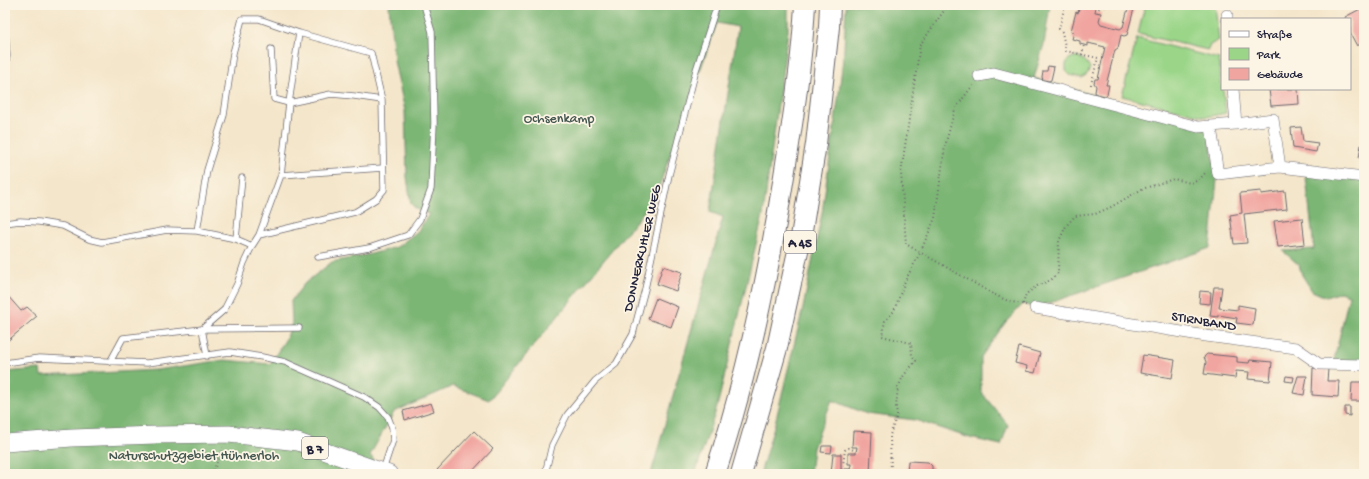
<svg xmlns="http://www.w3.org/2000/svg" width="1369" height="479" viewBox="0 0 1369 479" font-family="'Gochi Hand',sans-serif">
	<rect width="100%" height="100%" fill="#fcf5e5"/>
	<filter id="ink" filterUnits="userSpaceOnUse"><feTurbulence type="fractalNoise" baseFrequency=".025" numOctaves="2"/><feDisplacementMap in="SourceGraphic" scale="8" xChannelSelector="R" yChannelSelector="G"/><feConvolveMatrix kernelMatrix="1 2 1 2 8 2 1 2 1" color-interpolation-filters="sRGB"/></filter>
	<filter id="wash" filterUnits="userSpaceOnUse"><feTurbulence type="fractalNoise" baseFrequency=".012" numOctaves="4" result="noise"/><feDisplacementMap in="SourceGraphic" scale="16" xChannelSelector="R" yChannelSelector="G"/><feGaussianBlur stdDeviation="0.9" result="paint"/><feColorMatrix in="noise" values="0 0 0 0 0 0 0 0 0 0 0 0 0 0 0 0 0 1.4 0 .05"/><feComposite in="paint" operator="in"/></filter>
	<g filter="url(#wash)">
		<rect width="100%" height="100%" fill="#f4e6ca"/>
		<path fill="#9ad588" stroke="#5e7c62" d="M1145 5H1215L1219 40 1210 45 1208 50 1138 34Z
			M1137 38 1219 59 1222 89H1223L1226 113 1206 117 1122 96Z
			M1074 57C1083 58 1086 60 1090 68L1088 73 1082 78 1070 75 1066 71V64L1069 59Z"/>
		<path fill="#7bb674" stroke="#4e6c58" d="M389 5H788V31L763 215 717 407 695 474H651L723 217 710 212 738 27 717 23 655 198 489 400 453 386 394 412 370 455 382 471 381 474H5V372L40 369 41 376 156 370 224 360 270 364 287 337 292 323 291 301 305 283 332 262 371 254 397 247 418 231 429 214 418 210 411 204 407 177 405 111 394 61Z
			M846 5H1050L1044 44 1034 78 1208 128 1217 180 1210 248 1035 308 1023 304 1005 323 981 357V392L1008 425 1001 445 970 438 915 420 867 414 832 400 813 448 810 474H760L775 423 803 308 822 213 839 93 844 50Z
			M1305 168 1364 178V365H1333L1349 295 1340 292 1326 297 1312 291 1302 275 1299 265 1283 251 1314 249Z"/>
		<g id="blocks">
			<path fill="#f1a5a0" d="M1080 5H1089L1096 7 1095 12 1101 13 1099 21 1101 24 1120 29 1123 27 1129 5H1135L1127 35 1124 36 1121 35 1118 48 1115 50 1106 85H1109L1107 95 1105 96 1096 94 1095 92 1096 86 1094 83 1095 79H1098L1105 47 1088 43V46L1080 44V41L1072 39 1074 32 1071 31 1076 12 1078 13Z
				M1286 5H1302V6L1287 8Z
				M1364 7V42L1357 46 1350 33V19H1346L1345 17Z
				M1048 66 1054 67 1051 80 1049 81 1043 80 1042 77 1043 71H1047Z
				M1269 89H1298L1299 104 1271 106Z
				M1301 127 1303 141 1318 143 1316 152 1293 148 1291 128Z
				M1361 145H1364V159L1359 158Z
				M1261 191V194L1285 191 1287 209 1244 214 1247 243 1234 244 1230 215 1242 213 1240 193Z
				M1302 218 1305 244 1278 247 1274 221Z
				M663 266 682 272 676 291 657 284Z
				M1214 287H1222L1219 308 1238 310V305L1255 308 1253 325 1236 323 1237 318 1218 315V317L1210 316Z
				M1200 291 1211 292 1210 304 1199 303Z
				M7 295 21 311 27 307 37 316 5 343V297Z
				M656 298 678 307 671 327 648 319Z
				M1019 347 1040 353 1035 373 1026 371 1027 366 1015 363Z
				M1207 354 1237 357V362L1249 363 1250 360 1272 362 1270 381 1248 379 1249 372 1236 371 1235 378 1204 374 1206 362 1204 357Z
				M1143 355 1175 360 1172 378 1140 373Z
				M1313 368 1328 369 1327 381H1339L1338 397 1312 395Z
				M1286 376 1294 377 1293 382 1285 381Z
				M1298 376H1307L1304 395 1293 393Z
				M1352 382H1364V401H1351Z
				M431 403 434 411 405 420 403 411Z
				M1345 407H1350V416L1345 415Z
				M474 431 493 449 470 474H441L437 470Z
				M853 431 872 432 870 474H844V469H850L851 465V464H848V453H856L857 447H852Z
				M822 446H832L831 453 821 452Z
				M833 454H841V474H831Z
				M908 461 928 462 932 466V470H936V474H907Z"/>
		</g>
	</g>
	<g filter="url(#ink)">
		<use href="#blocks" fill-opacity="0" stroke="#6c676d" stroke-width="1"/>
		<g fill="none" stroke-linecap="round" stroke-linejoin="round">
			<defs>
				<path id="service" d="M5 30 7 56 5 65
					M271 49 274 99 289 103 331 94 354 96 382 100
					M281 175 383 168
					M5 223 20 221 39 222 63 226 89 239 102 242 167 230 197 231 236 239 252 246
					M197 231 207 170 224 115 233 53 242 19H259L299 33 371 53 382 100 384 190 376 199 355 212 259 235
					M236 239 242 178
					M318 257 369 248 408 235 420 219 431 189 434 123 432 32 424 5
					M207 356 202 329 299 328
					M110 362 123 338 202 329 224 310 237 284 244 263 252 246 259 235 281 175 289 103 299 33
					M5 363 39 358 147 363 230 352 262 357 285 362 364 397 379 407 388 417 392 427 393 440 383 470
					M545 474 552 445 567 415 595 381 616 364 633 334 645 289 669 175 696 70 717 5"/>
				<path id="minor" d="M1227 15V19
					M979 76 994 73 1198 127 1236 124 1273 119 1280 167
					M1233 89 1236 124
					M1211 127 1218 174 1280 167 1364 177
					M1035 308 1206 336 1296 348 1319 364 1364 365"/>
				<path id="primary" d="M5 443 72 438 156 435 229 434 298 442 389 474"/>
				<path id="motorway" d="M715 474C747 377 768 277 784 176 793 120 802 62 805 5
					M741 474 777 348 801 237 816 144 829 27 830 5"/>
			</defs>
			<use href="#service" stroke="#6c676d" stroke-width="7"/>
			<use href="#minor" stroke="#6c676d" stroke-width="12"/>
			<use href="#primary" stroke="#6c676d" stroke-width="18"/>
			<use href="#motorway" stroke="#6c676d" stroke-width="22"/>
			<path stroke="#6c676d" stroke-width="2" stroke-dasharray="1 3" stroke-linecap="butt" d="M948 5 920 45 901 173 906 244 993 294 1008 301 1026 305
				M1065 5 1059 29 1062 32 1066 51 1098 58 1091 84V88
				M1100 5 1106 7
				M1098 13 1100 5
				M1082 55 1084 45
				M1023 304 1026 294 1037 286 1051 280 1058 273 1059 241 1066 226 1075 216 1095 214 1111 207 1142 189 1174 179 1191 183 1199 180 1206 172
				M212 474 223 448
				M842 474 845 450 849 448 856 451
				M891 474 890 435 897 415 896 407 898 387 904 375 916 361 912 355 911 343 882 336 885 321 894 311 905 281 920 253 935 218 945 146 955 109 973 85"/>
			<use href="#service" stroke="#fff" stroke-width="5.5"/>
			<use href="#minor" stroke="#fff" stroke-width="11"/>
			<use href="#primary" stroke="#fff" stroke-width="17"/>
			<use href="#motorway" stroke="#fff" stroke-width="20"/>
		</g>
	</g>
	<g text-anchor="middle" stroke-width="3.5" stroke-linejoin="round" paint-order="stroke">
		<g fill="#fcf5e5" stroke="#63616e" stroke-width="1">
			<rect x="784" y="231" width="32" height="22" rx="3"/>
			<rect x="302" y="437" width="26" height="22" rx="3"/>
		</g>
		<g font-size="13" font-weight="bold" fill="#22223b">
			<text x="800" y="247">A 45</text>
			<text x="315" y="453">B 7</text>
		</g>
		<g font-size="14" fill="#465852" stroke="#fcf5e5">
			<text x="559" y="122">Ochsenkamp</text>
			<text x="194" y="459">Naturschutzgebiet Hühnerloh</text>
		</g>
		<g font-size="14" fill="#22223b" stroke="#fcf5e5">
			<text transform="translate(641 248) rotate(-77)" y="5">DONNERKUHLER WEG</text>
			<text transform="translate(1204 320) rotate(9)" y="5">STIRNBAND</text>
		</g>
	</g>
	<rect width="1369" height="479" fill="none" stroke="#fcf5e5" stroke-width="20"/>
	<rect x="1221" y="18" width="130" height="72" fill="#fcf5e5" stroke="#a5a1a1"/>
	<rect x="1229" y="31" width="20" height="6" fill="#ffffff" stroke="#a5a1a1"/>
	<text x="1257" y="38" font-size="12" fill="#22223b">Straße</text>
	<rect x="1229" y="48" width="20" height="12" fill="#9ad588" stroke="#a5a1a1"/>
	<text x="1257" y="58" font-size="12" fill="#22223b">Park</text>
	<rect x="1229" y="68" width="20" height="12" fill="#f1a5a0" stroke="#a5a1a1"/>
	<text x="1257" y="78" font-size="12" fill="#22223b">Gebäude</text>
</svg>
